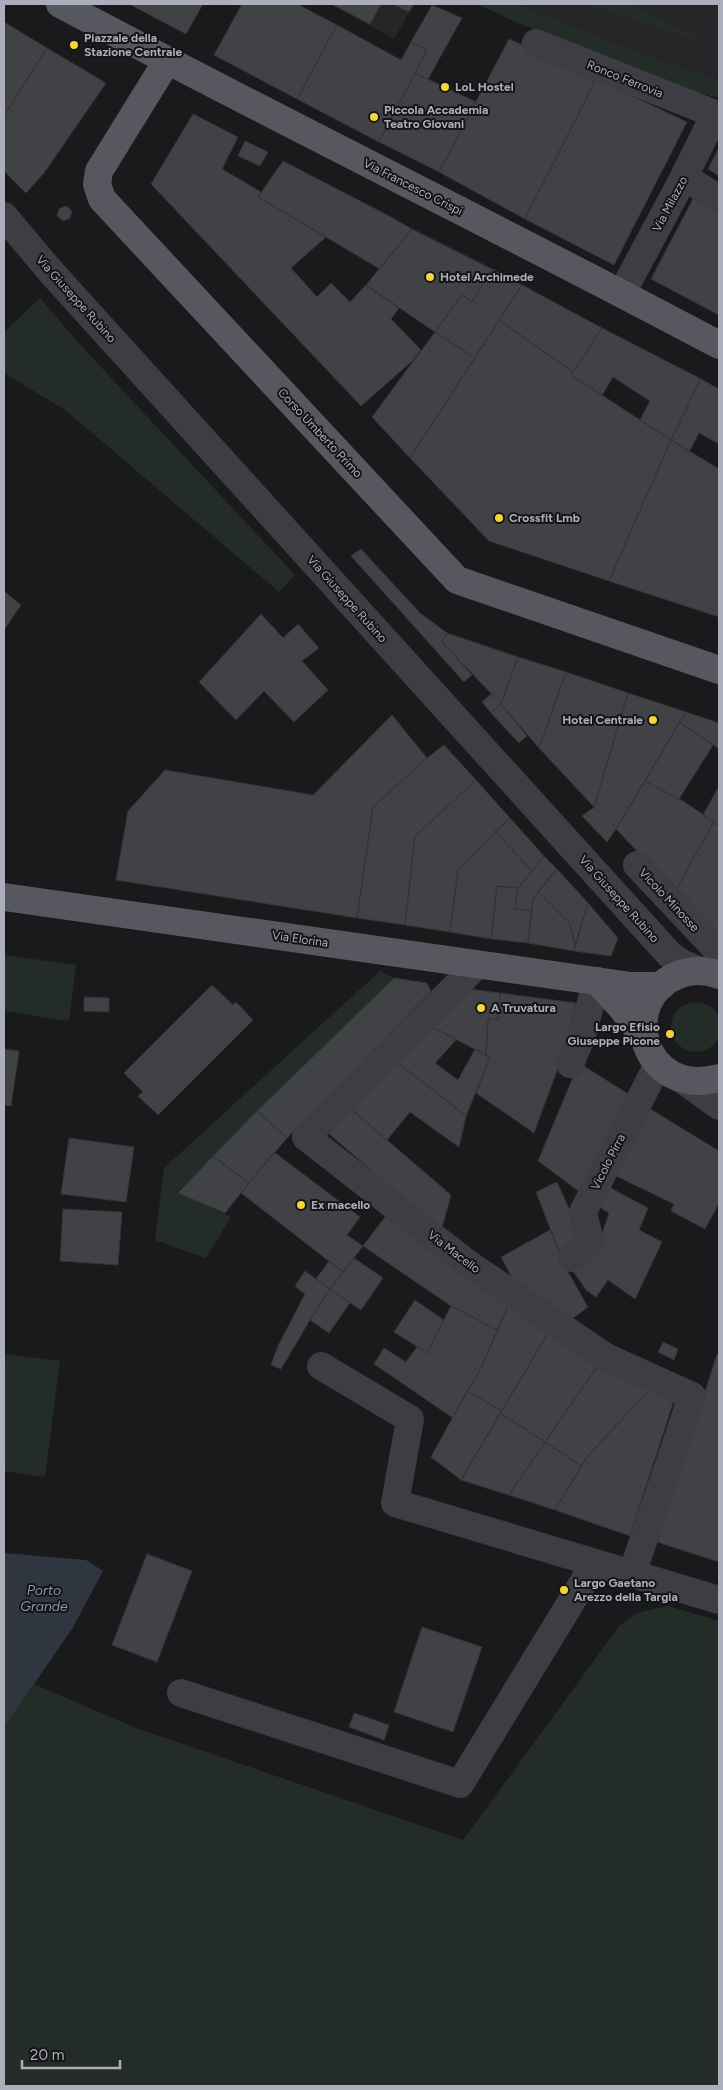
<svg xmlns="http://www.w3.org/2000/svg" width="723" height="2090" viewBox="0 0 723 2090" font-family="Figtree,sans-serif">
	<rect width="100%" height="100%" fill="#1a1a1c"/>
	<path fill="#262629" d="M331 4H414L394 39Z
		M477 4H719V98L518 23Z"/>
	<path fill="#232c26" d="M477 4H516L642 54 719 80V98L686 89 518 23Z
		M587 4H631L719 49Z
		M40 298 86 351 295 575 279 592 65 410 4 373V332Z
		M4 955 76 965 69 1021 4 1011Z
		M380 971 394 978 257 1111 178 1192 231 1217 206 1258 155 1240 164 1168Z
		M671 1027a25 25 0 1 1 50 0a25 25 0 1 1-50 0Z
		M6 1354 60 1361 45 1477 4 1471V1374Z
		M668 1606 719 1621V2086H4V1727L34 1684 136 1728 463 1840 620 1625 637 1613Z"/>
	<path fill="#2f3640" d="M4 1553 86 1560 103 1571 72 1629 4 1727Z"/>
	<path fill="#414246" stroke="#343438" d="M129 4H203L186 34Z
		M242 4H297L337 25 297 99 214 55Z
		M331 4H381L370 24Z
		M393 4H414L409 12Z
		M432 5 462 18 428 79 415 73 427 50 411 42Z
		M4 22 47 48 4 116Z
		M337 25 401 60 411 42 427 50 379 142 297 99Z
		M509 39 596 79 525 219 439 172Z
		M47 48 106 83 44 173 26 193 4 171V116Z
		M415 73 476 102 439 172 379 142Z
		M596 79 687 122 614 265 525 219Z
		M193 114 238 137 222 169 261 192 258 197 326 237 291 268 317 297 331 283 350 302 366 285 399 308 391 319 421 350 411 362 361 406 151 184Z
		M245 141 268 152 260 166 238 156Z
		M719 147V176L708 169Z
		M283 161 391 217 412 229 380 269 258 197Z
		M695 195 719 211V315L651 279Z
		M66 206 72 211 70 218 63 221 57 216 59 209Z
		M412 229 492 269 472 302 462 295 435 332 366 285Z
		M492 269 522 285 475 358 435 332 462 295 472 302Z
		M522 285 602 328 573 372 499 320Z
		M499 320 573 372 571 375 671 440 609 581 489 541 410 458Z
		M602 328 701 379 671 440 640 420 650 401 613 377 602 395 571 375Z
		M435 332 475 358 410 458 372 417Z
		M701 379 719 389V444L699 433 689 452 671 440Z
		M671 440 719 469V617L609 581Z
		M361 549 420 613 447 633 442 642 472 675 464 682 351 556Z
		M4 591 21 605 4 630Z
		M261 614 283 638 298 624 319 648 302 661 328 690 294 722 264 691 236 720 199 682Z
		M447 633 518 657 501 704 442 642Z
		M518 657 566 672 539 748 501 704Z
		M566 672 628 693 594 807 539 748Z
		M628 693 686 712 616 829 594 807Z
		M491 694 501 704 491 713 482 702Z
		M501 704 527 736 519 743 491 713Z
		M686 712 719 723V749L679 722Z
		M392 715 427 758 373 807 357 918 116 880 128 811 165 770 313 795Z
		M679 722 713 745 679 799 645 781Z
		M444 745 476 780 415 836 405 925 357 918 373 807 427 758Z
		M476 780 510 818 458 871 450 932 405 925 415 836Z
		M645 781 683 801 714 822 675 891 616 829Z
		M719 786V826L703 815Z
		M594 807 616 829 607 842 582 816Z
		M510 818 544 856 532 871 495 831Z
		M714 822 719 826V939L675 891Z
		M495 831 532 871 518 888 497 886 491 939 450 932 458 871Z
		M544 856 557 869 533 899 531 911 515 909 518 888Z
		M557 869 588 903 575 945 570 924 538 891Z
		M497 886 518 888 515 909 531 911 528 943 491 939Z
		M538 891 570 924 575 945 574 951 528 943 533 899Z
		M588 903 618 938 611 956 574 951Z
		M394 978 427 983 431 991 287 1138 257 1111Z
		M212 985 233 1005 236 1002 253 1020 158 1115 138 1096 143 1092 124 1073Z
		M470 989 500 993 498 1020 488 1019 486 1055 432 1027Z
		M500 993 576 1003 563 1054 534 1133 476 1093 490 1057 486 1055 488 1019 498 1020Z
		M84 997 109 998V1012L84 1011Z
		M432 1027 457 1039 435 1063 458 1080 475 1049 490 1057 466 1116 397 1062Z
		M4 1049 19 1051 11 1106 4 1105Z
		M397 1062 466 1116 459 1147 410 1112 387 1140 351 1109Z
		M579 1063 633 1097 584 1195 538 1161Z
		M647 1107 719 1151V1203L705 1229 671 1211 674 1204 614 1175Z
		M351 1109 451 1195 441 1231 327 1132Z
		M257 1111 287 1138 249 1183 213 1156Z
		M69 1138 134 1147 126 1202 61 1194Z
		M274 1152 360 1217 347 1235 363 1246 343 1272 241 1193Z
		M213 1156 249 1183 225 1213 178 1193Z
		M557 1182 581 1235 559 1251 536 1192Z
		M607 1186 648 1208 639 1230 662 1242 635 1299 608 1280 596 1297 586 1290 573 1271 597 1248 609 1213 596 1205Z
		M63 1209 122 1212 118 1265 60 1261Z
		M388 1213 510 1302 497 1330 451 1306 363 1246Z
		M550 1230 567 1270 588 1307 569 1321 514 1281 501 1257Z
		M354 1258 383 1278 361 1310 330 1289Z
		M329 1261 343 1272 330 1289 316 1279Z
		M305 1271 330 1289 310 1320 281 1369 271 1365 278 1346 305 1294 295 1286Z
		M330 1289 350 1303 329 1333 310 1320Z
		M415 1300 444 1320 427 1353 394 1332Z
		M510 1302 550 1330 502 1411 467 1391 479 1372Z
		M451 1306 497 1330 479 1372 453 1418 374 1364 384 1348 406 1362 417 1347 427 1353Z
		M550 1330 599 1364 545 1442 500 1413Z
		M663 1342 678 1349 674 1360 658 1352Z
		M717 1354 719 1355V1562L657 1542Z
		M599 1364 649 1390 586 1458 582 1466 545 1442Z
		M649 1390 673 1403 630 1536 555 1510 586 1458Z
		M467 1391 502 1411 461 1480 431 1457Z
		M500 1413 545 1442 509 1495 461 1480Z
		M545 1442 582 1466 555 1510 509 1495Z
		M147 1554 192 1571 157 1662 112 1645Z
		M422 1627 482 1647 453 1732 394 1712Z
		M354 1713 389 1725 384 1740 349 1727Z"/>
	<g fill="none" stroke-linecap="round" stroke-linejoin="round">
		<path stroke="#3d3d43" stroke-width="28" d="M536 43 715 114 684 177 622 293
			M684 177 719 199
			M4 216 52 273 669 954 681 963 700 971
			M637 865 716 949 719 958
			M477 965 306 1137 467 1263 606 1357 692 1396 632 1574
			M570 1064 581 1038 597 981
			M683 1080 719 1106
			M572 1258 590 1242 583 1212 658 1064
			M321 1366 410 1419 395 1503 719 1600
			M181 1693 460 1784 595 1563"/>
		<path stroke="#575760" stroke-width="28" d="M60 4C278 120 501 229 719 345
			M167 61 99 171 97 184 102 199 457 580 719 670
			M4 897 631 986H661
			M719 975C706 970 691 970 678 975 616 1000 642 1099 719 1078
			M597 981 622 1008 644 1038"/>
	</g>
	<g fill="#f2d43c" stroke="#151517" stroke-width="2">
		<circle cx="74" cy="45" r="5"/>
		<circle cx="445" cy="87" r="5"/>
		<circle cx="374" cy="117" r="5"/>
		<circle cx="430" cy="277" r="5"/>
		<circle cx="499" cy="518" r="5"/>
		<circle cx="653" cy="720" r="5"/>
		<circle cx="481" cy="1008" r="5"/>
		<circle cx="670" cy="1034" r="5"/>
		<circle cx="301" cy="1205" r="5"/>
		<circle cx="564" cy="1590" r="5"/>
	</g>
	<g text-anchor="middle" stroke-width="4" stroke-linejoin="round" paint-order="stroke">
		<g font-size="12" font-weight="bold" fill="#acaebb" stroke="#151517" text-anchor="start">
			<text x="84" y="42">Piazzale della<tspan x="84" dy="14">Stazione Centrale</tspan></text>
			<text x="455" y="91">LoL Hostel</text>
			<text x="384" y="114">Piccola Accademia<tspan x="384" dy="14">Teatro Giovani</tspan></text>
			<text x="440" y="281">Hotel Archimede</text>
			<text x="509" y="522">Crossfit Lmb</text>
			<text x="643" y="724" text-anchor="end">Hotel Centrale</text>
			<text x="491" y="1012">A Truvatura</text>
			<text x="660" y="1031" text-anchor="end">Largo Efisio<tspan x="660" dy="14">Giuseppe Picone</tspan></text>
			<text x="311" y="1209">Ex macello</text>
			<text x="574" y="1587">Largo Gaetano<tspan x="574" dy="14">Arezzo della Targia</tspan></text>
		</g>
		<g font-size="12" fill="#acaebb" stroke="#151517">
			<text transform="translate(625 79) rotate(22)" y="4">Ronco Ferrovia</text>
			<text transform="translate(413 187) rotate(27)" y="4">Via Francesco Crispi</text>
			<text transform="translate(670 204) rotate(-62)" y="4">Via Milazzo</text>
			<text transform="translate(76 299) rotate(48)" y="4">Via Giuseppe Rubino</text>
			<text transform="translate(320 433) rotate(47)" y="4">Corso Umberto Primo</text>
			<text transform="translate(347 599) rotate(48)" y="4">Via Giuseppe Rubino</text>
			<text transform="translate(619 899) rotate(48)" y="4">Via Giuseppe Rubino</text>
			<text transform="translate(669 900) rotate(47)" y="4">Vicolo Minosse</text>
			<text transform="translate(300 939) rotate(8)" y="4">Via Elorina</text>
			<text transform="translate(608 1162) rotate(-63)" y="4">Vicolo Pirra</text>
			<text transform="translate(454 1252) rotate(37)" y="4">Via Macello</text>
		</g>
		<g font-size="14" font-style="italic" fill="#8496b6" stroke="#151517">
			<text x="44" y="1595">Porto<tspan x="44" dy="16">Grande</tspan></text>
		</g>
	</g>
	<rect width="723" height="2090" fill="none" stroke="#acaebb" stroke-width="10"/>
	<path d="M22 2060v8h98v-8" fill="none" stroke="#acaebb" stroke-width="2.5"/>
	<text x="30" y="2060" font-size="15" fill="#acaebb" stroke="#151517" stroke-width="4" paint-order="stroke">20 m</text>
</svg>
